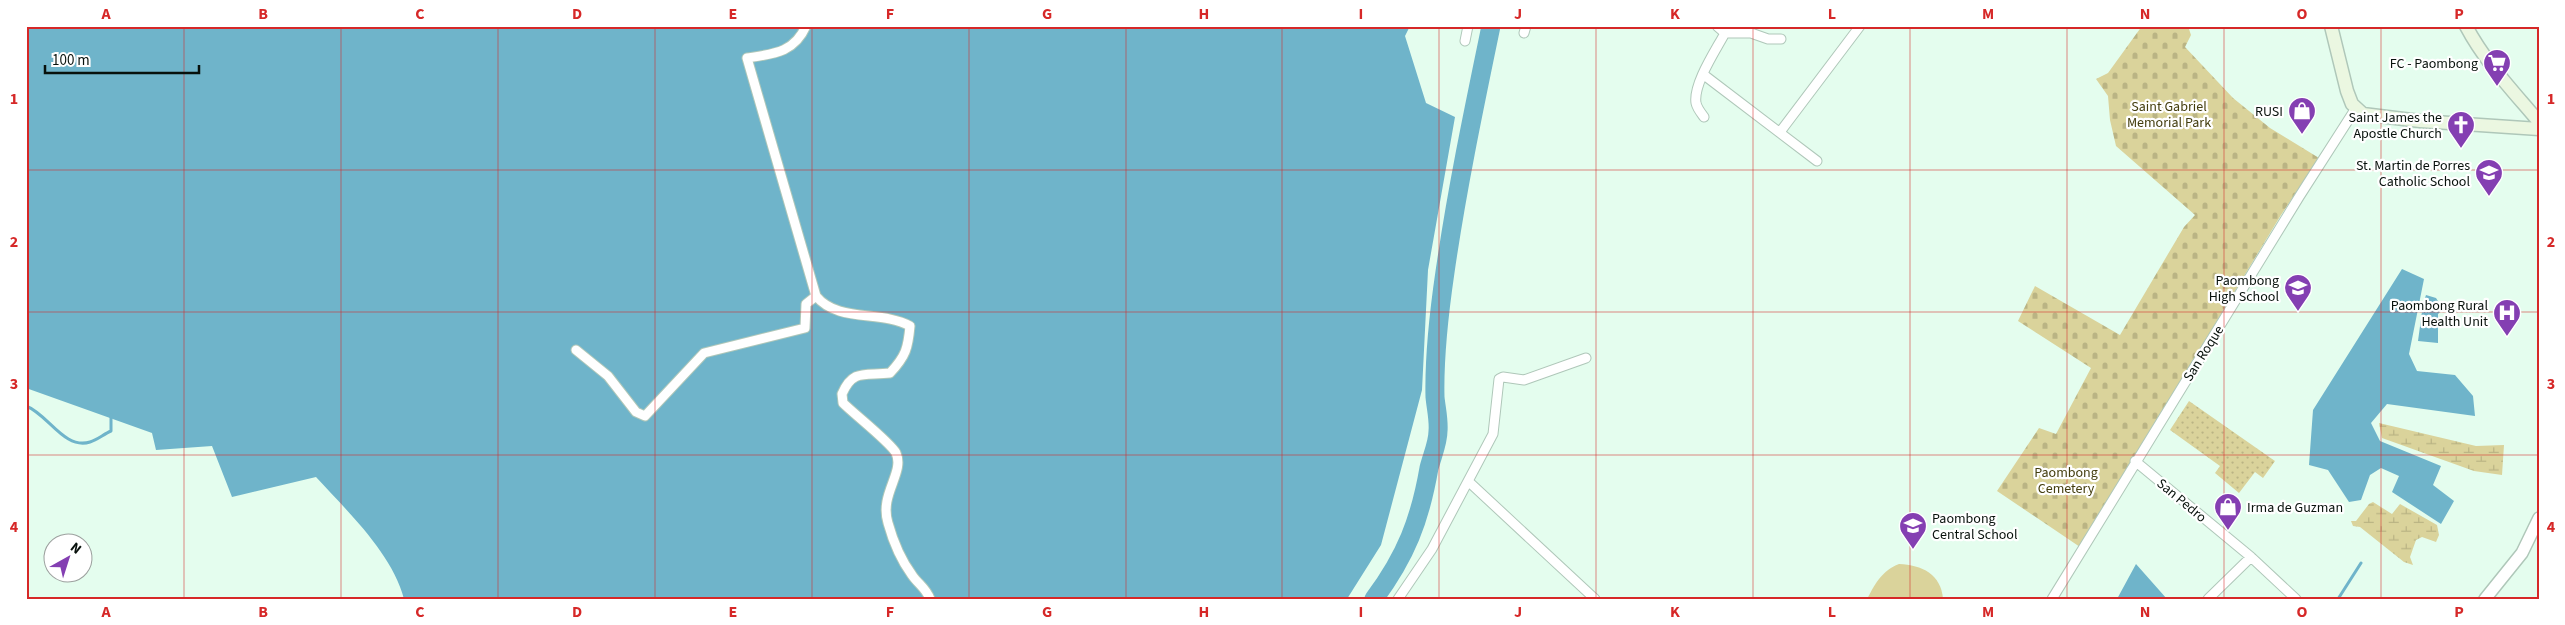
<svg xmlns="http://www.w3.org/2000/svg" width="2565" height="625" viewBox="0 0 2565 625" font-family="'Source Sans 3',sans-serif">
	<defs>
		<pattern id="grass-dots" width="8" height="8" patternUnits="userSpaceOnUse" patternTransform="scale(1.25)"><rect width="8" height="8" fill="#dad39b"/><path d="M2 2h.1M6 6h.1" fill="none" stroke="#bab484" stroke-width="1.8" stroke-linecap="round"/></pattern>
		<pattern id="wetland-marsh" width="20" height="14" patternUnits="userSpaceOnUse" patternTransform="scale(1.25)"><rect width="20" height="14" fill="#dad39b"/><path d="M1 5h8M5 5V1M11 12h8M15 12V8" fill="none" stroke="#bab484"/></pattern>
		<pattern id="cemetery-stones" width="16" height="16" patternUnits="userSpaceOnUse" patternTransform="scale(1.25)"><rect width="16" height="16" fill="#dad39b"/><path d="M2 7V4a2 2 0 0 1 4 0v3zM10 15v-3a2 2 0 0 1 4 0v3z" fill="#bab484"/></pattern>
	</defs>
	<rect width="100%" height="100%" fill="#e4fdee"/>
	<path fill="url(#grass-dots)" d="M2189 401 2275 461 2263 478 2255 472 2239 493 2215 473 2220 466 2170 430Z"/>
	<path fill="url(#wetland-marsh)" d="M2379 423 2476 446 2504 445 2502 475 2474 471 2382 438Z
		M2373 502 2392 514 2400 504 2437 525 2439 535 2436 542 2422 537 2416 540 2410 557 2413 565 2404 562 2360 527 2353 526 2351 521H2356L2369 504Z"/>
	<path fill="url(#cemetery-stones)" d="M2142 26H2188L2191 35 2185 47 2233 98 2270 128 2319 158 2281 215 2080 547 1997 491 2039 428 2056 434 2091 368 2018 321 2035 286 2120 335 2184 227 2195 215 2116 146 2110 120 2108 96 2096 79 2108 73Z"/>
	<path fill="#dad39b" d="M1899 564C1922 565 1941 574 1943 599H1867C1876 582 1882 571 1899 564Z"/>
	<path fill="#6fb4ca" d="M26 26H1410L1405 36 1426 103 1455 117 1428 270 1422 390 1381 545 1347 599H404C392 553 347 511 316 477L232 497 212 446 156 450 152 433 26 388Z
		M2402 269 2424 279 2409 354 2417 371 2455 375 2473 396 2475 416 2387 404 2371 423 2380 441 2441 466 2433 485 2454 501 2441 524 2392 492 2399 476 2381 468 2370 475 2361 500 2349 502 2328 470 2309 465 2313 410Z
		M2426 295 2436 298 2443 309 2438 314V343L2418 341 2423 304Z
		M2136 564 2167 599H2117Z"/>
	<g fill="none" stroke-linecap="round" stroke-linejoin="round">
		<path stroke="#6fb4ca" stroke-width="3" d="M26 406C48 414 64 450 90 442 97 440 104 434 111 431V415
			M2338 599 2361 563"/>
		<path stroke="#6fb4ca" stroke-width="19" d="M1374 599C1406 556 1420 520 1429 468 1432 456 1438 443 1438 431 1439 420 1436 408 1435 397 1434 356 1439 313 1445 272 1457 189 1474 108 1491 26"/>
		<defs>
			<path id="minor" d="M806 26C794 53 773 54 747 58L816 296C838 323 881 310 910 326 908 348 906 356 890 373 866 376 853 368 842 394L843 403C854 414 891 443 896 453 905 473 879 494 888 523 893 541 901 560 912 575 918 584 926 588 930 599
				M1524 33 1526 26
				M1725 33H1751L1768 39H1781
				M1465 41 1468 26
				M1704 75 1817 161
				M1704 117C1701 113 1697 108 1696 103 1693 84 1716 50 1725 33L1717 26
				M1780 132 1860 26
				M576 350 608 376 636 412 645 416 704 353 805 328 806 304 816 296
				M2135 461 2251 557 2296 599
				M1468 481 1595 599
				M1398 599 1432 549 1493 434 1499 379 1503 377 1524 380 1586 358
				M2052 599 2299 197 2356 108
				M2208 599 2251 557"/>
			<path id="tertiary" d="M2485 599 2522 553 2539 518"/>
			<path id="secondary" d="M2331 26 2347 91 2352 104 2363 114 2420 121 2539 129
				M2466 26C2485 62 2513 91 2539 122"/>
		</defs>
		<use href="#minor" stroke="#afc7b9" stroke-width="11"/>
		<use href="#tertiary" stroke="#afc7b9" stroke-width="14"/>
		<use href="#secondary" stroke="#afc7b9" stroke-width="15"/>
		<use href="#minor" stroke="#fff" stroke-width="9"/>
		<use href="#tertiary" stroke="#fff" stroke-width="11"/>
		<use href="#secondary" stroke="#ebf7e1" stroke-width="12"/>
	</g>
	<path fill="none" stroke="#d62828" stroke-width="1" stroke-opacity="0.55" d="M184 26V599M341 26V599M498 26V599M655 26V599M812 26V599M969 26V599M1126 26V599M1282 26V599M1439 26V599M1596 26V599M1753 26V599M1910 26V599M2067 26V599M2224 26V599M2381 26V599M26 170H2539M26 312H2539M26 455H2539"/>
	<defs>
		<symbol id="supermarket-pin" viewBox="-11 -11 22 30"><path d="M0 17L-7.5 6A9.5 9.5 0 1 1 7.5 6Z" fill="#843fb2" stroke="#fff"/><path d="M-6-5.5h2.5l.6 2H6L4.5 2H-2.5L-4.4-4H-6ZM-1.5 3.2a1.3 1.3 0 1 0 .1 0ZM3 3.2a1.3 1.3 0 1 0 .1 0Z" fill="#fff"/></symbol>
		<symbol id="shop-pin" viewBox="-11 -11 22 30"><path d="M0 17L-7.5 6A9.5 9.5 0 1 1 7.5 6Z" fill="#843fb2" stroke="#fff"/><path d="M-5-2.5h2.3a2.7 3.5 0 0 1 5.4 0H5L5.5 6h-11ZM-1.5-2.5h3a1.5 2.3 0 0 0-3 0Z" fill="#fff"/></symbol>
		<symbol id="church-pin" viewBox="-11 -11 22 30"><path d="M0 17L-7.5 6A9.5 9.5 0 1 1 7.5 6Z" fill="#843fb2" stroke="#fff"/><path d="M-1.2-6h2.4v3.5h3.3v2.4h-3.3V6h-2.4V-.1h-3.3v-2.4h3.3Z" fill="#fff"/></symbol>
		<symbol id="school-pin" viewBox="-11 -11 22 30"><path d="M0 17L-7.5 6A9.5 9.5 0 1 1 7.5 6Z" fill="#843fb2" stroke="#fff"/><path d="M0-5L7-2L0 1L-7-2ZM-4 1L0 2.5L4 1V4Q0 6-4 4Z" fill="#fff"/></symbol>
		<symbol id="hospital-pin" viewBox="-11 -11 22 30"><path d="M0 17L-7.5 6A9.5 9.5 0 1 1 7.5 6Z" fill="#843fb2" stroke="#fff"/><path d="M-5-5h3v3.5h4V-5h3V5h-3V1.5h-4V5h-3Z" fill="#fff"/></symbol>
	</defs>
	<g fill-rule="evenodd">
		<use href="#supermarket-pin" x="2481" y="47" width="32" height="43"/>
		<use href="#shop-pin" x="2286" y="95" width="32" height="43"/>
		<use href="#church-pin" x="2445" y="109" width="32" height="43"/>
		<use href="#school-pin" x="2473" y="157" width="32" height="43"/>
		<use href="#school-pin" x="2282" y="272" width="32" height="43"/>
		<use href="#hospital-pin" x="2491" y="297" width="32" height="43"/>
		<use href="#shop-pin" x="2212" y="491" width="32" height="43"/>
		<use href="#school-pin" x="1897" y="510" width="32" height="43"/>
	</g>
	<g text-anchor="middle" stroke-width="4.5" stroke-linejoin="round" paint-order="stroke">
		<g font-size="14" fill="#08110c" stroke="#fff" text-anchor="end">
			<text x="2478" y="68">FC - Paombong</text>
			<text x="2283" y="116">RUSI</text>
			<text x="2442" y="122">Saint James the<tspan x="2442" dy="16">Apostle Church</tspan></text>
			<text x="2470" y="170">St. Martin de Porres<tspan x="2470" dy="16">Catholic School</tspan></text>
			<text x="2279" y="285">Paombong<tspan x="2279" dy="16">High School</tspan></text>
			<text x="2488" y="310">Paombong Rural<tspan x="2488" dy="16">Health Unit</tspan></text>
			<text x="2247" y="512" text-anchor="start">Irma de Guzman</text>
			<text x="1932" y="523" text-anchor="start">Paombong<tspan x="1932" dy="16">Central School</tspan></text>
		</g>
		<g font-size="14" fill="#433d0e" stroke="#fff">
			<text x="2169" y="111">Saint Gabriel<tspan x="2169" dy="16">Memorial Park</tspan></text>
			<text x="2066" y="477">Paombong<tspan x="2066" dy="16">Cemetery</tspan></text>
		</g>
		<g font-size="14" fill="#08110c" stroke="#fff">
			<text transform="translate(2203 353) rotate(-58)" y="5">San Roque</text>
			<text transform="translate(2182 500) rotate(40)" y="5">San Pedro</text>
		</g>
	</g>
	<rect width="2565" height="625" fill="none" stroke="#ffffff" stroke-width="55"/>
	<g transform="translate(68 558) rotate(39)"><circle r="24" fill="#ffffff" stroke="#9ca09e"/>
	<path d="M0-4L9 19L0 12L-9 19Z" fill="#843fb2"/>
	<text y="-8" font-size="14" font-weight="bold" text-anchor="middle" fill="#08110c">N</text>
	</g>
	<path d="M45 65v8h154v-8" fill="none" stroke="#08110c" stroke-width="2.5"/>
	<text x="52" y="65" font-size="15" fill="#08110c" stroke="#ffffff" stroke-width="4" paint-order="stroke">100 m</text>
	<rect x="28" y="28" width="2510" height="570" fill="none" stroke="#d62828" stroke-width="2"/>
	<g font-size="16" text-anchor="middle" font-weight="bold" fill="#d62828">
		<text x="106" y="19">A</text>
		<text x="263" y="19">B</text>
		<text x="420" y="19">C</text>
		<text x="577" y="19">D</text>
		<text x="733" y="19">E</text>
		<text x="890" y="19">F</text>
		<text x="1047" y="19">G</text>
		<text x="1204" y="19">H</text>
		<text x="1361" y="19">I</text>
		<text x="1518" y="19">J</text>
		<text x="1675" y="19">K</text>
		<text x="1832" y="19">L</text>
		<text x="1988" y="19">M</text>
		<text x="2145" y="19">N</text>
		<text x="2302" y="19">O</text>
		<text x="2459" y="19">P</text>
		<text x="14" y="104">1</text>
		<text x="2551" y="104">1</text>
		<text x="14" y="247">2</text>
		<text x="2551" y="247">2</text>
		<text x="14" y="389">3</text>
		<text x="2551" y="389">3</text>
		<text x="14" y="532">4</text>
		<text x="2551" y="532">4</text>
		<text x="106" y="617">A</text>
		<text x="263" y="617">B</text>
		<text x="420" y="617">C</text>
		<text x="577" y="617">D</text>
		<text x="733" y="617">E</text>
		<text x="890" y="617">F</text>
		<text x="1047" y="617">G</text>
		<text x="1204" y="617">H</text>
		<text x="1361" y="617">I</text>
		<text x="1518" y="617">J</text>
		<text x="1675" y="617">K</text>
		<text x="1832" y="617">L</text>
		<text x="1988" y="617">M</text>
		<text x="2145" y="617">N</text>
		<text x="2302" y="617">O</text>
		<text x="2459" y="617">P</text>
	</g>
</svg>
